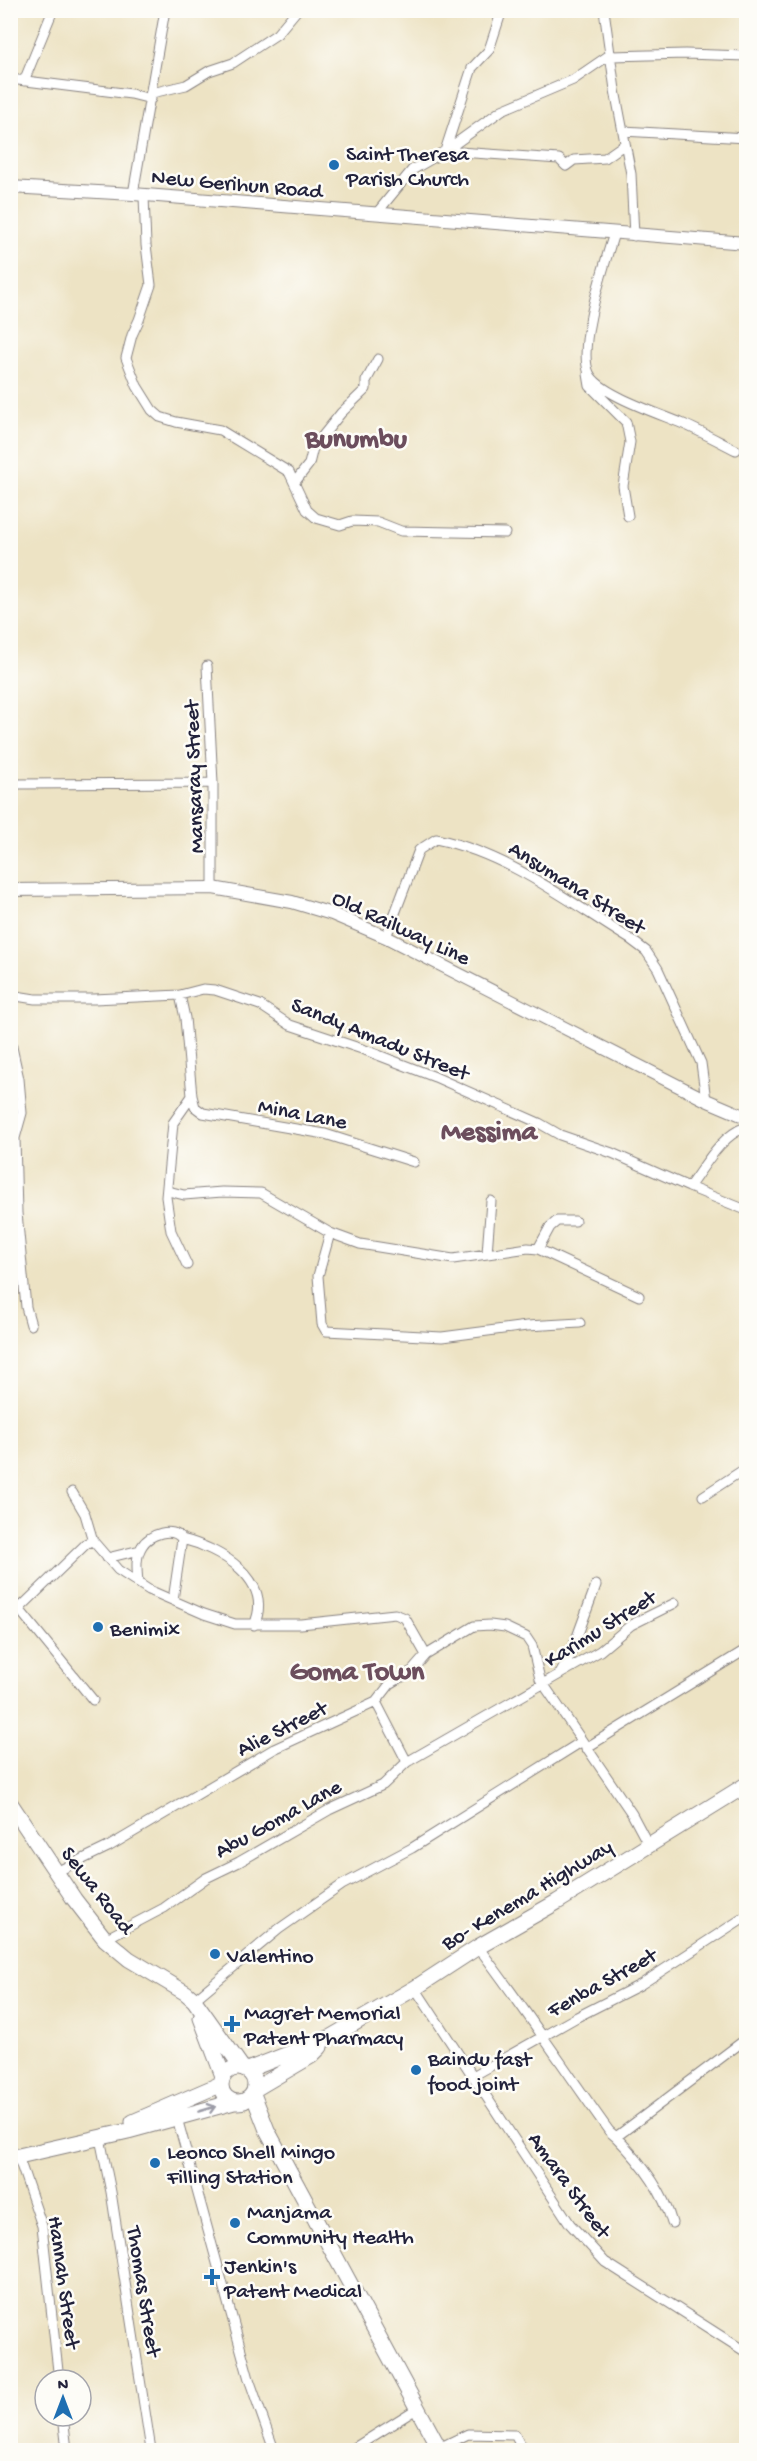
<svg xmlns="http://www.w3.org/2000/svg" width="757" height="2461" viewBox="0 0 757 2461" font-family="'Gochi Hand',sans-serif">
	<rect width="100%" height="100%" fill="#fdfcf7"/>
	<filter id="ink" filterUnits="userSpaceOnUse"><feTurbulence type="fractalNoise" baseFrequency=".0167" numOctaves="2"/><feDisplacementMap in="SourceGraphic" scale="12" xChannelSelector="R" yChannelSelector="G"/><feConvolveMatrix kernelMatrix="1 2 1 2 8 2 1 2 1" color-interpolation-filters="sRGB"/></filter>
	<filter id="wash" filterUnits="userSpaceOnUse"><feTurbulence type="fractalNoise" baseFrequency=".008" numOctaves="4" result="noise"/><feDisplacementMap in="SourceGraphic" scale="24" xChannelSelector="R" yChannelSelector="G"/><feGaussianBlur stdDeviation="1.35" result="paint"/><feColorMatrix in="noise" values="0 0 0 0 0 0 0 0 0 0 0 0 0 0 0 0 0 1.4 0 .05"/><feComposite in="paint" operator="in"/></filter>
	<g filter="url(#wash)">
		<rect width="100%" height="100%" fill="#ede3c4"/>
	</g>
	<g filter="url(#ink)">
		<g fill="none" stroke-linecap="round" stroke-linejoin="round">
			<defs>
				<path id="minor" d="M604 10 615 90 631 174 634 236
					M612 56 685 54 746 56
					M10 79 131 94 151 99
					M24 81 53 10
					M152 93 186 85 209 71 233 63 277 34 297 10
					M623 131 746 138
					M445 151 559 159 566 166 574 160 605 158 625 144
					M445 151 472 68 489 50 502 10
					M133 194 165 10
					M144 196 146 245 151 285 139 320 132 335 126 358 137 386 152 410 160 417 176 422 220 430 289 472 307 510 316 518 340 525 352 521 378 522 401 531 505 533
					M376 214 412 170 445 151 502 110 573 80 611 54
					M614 233C605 264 577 345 589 373 598 394 660 414 681 423 700 431 718 441 736 450
					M588 374 590 386 626 422 630 442 623 486 628 516
					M295 482 309 464 313 448 341 413 366 389V381L378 359
					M207 666 213 783V888
					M15 784 213 783
					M386 937 419 850 436 839C508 854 568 901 630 939L646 951 658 969 701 1063 706 1100
					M10 995 35 999H94L180 995 203 989 215 990 260 1005 290 1025 365 1050 435 1077 539 1123 560 1135 612 1153 689 1187
					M180 995 185 1018 192 1096 173 1123 166 1197 171 1231 187 1265
					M10 1038 19 1079 22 1113 15 1138 17 1213 26 1307 31 1325
					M192 1096 195 1107 203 1113 325 1134 414 1162
					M746 1127C720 1136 705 1166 689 1187L746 1210
					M168 1191 184 1195 222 1192 261 1193 330 1233 360 1244 453 1259 528 1248 538 1249 639 1296
					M330 1233 318 1276 322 1324 326 1331 442 1337 527 1326 580 1323
					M538 1249 550 1227 557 1221H575
					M487 1253 491 1201
					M72 1492 85 1514 93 1541
					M703 1496 746 1468
					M182 1539C219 1548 275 1580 254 1625
					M107 1558 140 1550
					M138 1583C137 1570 135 1557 142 1546 149 1534 173 1526 182 1539L173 1600
					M10 1598 93 1700
					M19 1609 87 1543 93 1541 118 1570 149 1590 204 1614 235 1624H301L395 1614 405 1618 426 1655
					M560 1674 570 1656 596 1585
					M586 1748 742 1652
					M407 1762 600 1651 631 1625 675 1603
					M56 1872 108 1847 274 1749 376 1702 390 1684 412 1671 426 1655 474 1626 490 1625 505 1627 526 1637 532 1646 540 1679 632 1814 648 1844
					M105 1939 164 1908 206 1878 239 1862 329 1810 383 1785 407 1762 376 1702
					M478 1947C524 2007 565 2070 609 2131L616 2137 746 2039
					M415 1988 570 2224 605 2262 746 2352
					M194 2000 279 1929 342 1885 412 1848 581 1742
					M473 2076 577 2017 640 1985 746 1916
					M177 2118 249 2379 274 2450
					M616 2137C639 2160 663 2190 672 2223
					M100 2138 111 2192 151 2450
					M18 2156 42 2226 59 2380
					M63 2416 67 2450
					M439 2448 468 2434 515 2435 523 2450
					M351 2450 418 2408"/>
				<path id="tertiary" d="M10 187 133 194 746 243
					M10 890 213 888 292 902 332 914 386 937 706 1100 746 1117"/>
				<path id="primary" d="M10 1803 74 1899 105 1939 129 1959 186 1993 194 2000 243 2069
					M201 2018 223 2076"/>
				<path id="trunk" d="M221 2085a17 17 0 1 1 34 0a17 17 0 1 1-34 0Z
					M247 2070 329 2038 415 1988 478 1947 557 1902 746 1785
					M255 2089 311 2056 320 2047
					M253 2094 267 2130 440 2450
					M133 2122 221 2084
					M10 2158 128 2131 234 2102"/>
			</defs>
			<use href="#minor" stroke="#888280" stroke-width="11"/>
			<use href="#tertiary" stroke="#888280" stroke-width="14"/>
			<use href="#primary" stroke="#888280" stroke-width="17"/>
			<use href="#trunk" stroke="#888280" stroke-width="17"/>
			<use href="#minor" stroke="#fff" stroke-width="9"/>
			<use href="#tertiary" stroke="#fff" stroke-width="12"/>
			<use href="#primary" stroke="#fff" stroke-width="15"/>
			<use href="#trunk" stroke="#fff" stroke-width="15"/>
		</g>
		<defs><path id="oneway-shaft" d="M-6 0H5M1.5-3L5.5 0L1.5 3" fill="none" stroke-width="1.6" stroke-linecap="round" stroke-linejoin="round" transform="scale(1.5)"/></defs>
		<use stroke="#9c9ca7" href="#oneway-shaft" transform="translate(207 2109) rotate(-17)"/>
	</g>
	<g fill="#1f6fb2" stroke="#fdfcf7" stroke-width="2">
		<circle cx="334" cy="165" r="6"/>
		<circle cx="98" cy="1627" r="6"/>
		<circle cx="215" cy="1954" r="6"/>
		<path d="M229 2015h6v6h6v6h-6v6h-6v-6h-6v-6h6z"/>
		<circle cx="416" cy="2070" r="6"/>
		<circle cx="155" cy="2163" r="6"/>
		<circle cx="235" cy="2223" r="6"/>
		<path d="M209 2268h6v6h6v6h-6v6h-6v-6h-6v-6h6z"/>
	</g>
	<g text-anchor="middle" stroke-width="5" stroke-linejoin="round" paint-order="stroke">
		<g font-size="22" fill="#22223b" stroke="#fdfcf7" text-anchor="start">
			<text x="346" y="160">Saint Theresa<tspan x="346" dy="25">Parish Church</tspan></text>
			<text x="110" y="1635">Benimix</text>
			<text x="227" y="1962">Valentino</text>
			<text x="244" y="2019">Magret Memorial<tspan x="244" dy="25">Patent Pharmacy</tspan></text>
			<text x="428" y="2065">Baindu fast<tspan x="428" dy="25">food joint</tspan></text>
			<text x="167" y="2158">Leonco Shell Mingo<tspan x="167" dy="25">Filling Station</tspan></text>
			<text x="247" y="2218">Manjama<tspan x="247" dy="25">Community Health</tspan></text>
			<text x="224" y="2272">Jenkin's<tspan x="224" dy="25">Patent Medical</tspan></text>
		</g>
		<g font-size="22" fill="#22223b" stroke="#fdfcf7">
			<text transform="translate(237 182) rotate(5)" y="8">New Gerihun Road</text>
			<text transform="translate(192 777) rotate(-92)" y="8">Mansaray Street</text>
			<text transform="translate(578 886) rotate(32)" y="8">Ansumana Street</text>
			<text transform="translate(402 926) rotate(25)" y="8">Old Railway Line</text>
			<text transform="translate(381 1037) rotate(22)" y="8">Sandy Amadu Street</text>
			<text transform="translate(303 1112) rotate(11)" y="8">Mina Lane</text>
			<text transform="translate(599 1627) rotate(-32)" y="8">Karimu Street</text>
			<text transform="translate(281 1727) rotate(-27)" y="8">Alie Street</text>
			<text transform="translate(277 1817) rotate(-29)" y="8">Abu Goma Lane</text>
			<text transform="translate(99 1889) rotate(52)" y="8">Sewa Road</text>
			<text transform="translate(526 1893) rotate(-31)" y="8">Bo- Kenema Highway</text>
			<text transform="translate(601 1981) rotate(-29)" y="8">Fenba Street</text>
			<text transform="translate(571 2184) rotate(54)" y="8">Amara Street</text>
			<text transform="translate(66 2282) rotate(82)" y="8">Hannah Street</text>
			<text transform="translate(146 2291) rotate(81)" y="8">Thomas Street</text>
		</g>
		<g font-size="28" font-weight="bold" fill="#6c4e5d" stroke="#fdfcf7">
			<text x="356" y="446">Bunumbu</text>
			<text x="489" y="1139">Messima</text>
			<text x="357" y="1679">Goma Town</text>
		</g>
	</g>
	<rect width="757" height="2461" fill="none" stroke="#fdfcf7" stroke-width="36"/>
	<g transform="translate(63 2398)"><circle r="28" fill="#fdfcf7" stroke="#a5a5ac" stroke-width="1.5"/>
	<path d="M0-4.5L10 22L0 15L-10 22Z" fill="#1f6fb2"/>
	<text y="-9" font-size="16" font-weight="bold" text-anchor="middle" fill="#22223b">N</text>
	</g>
</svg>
